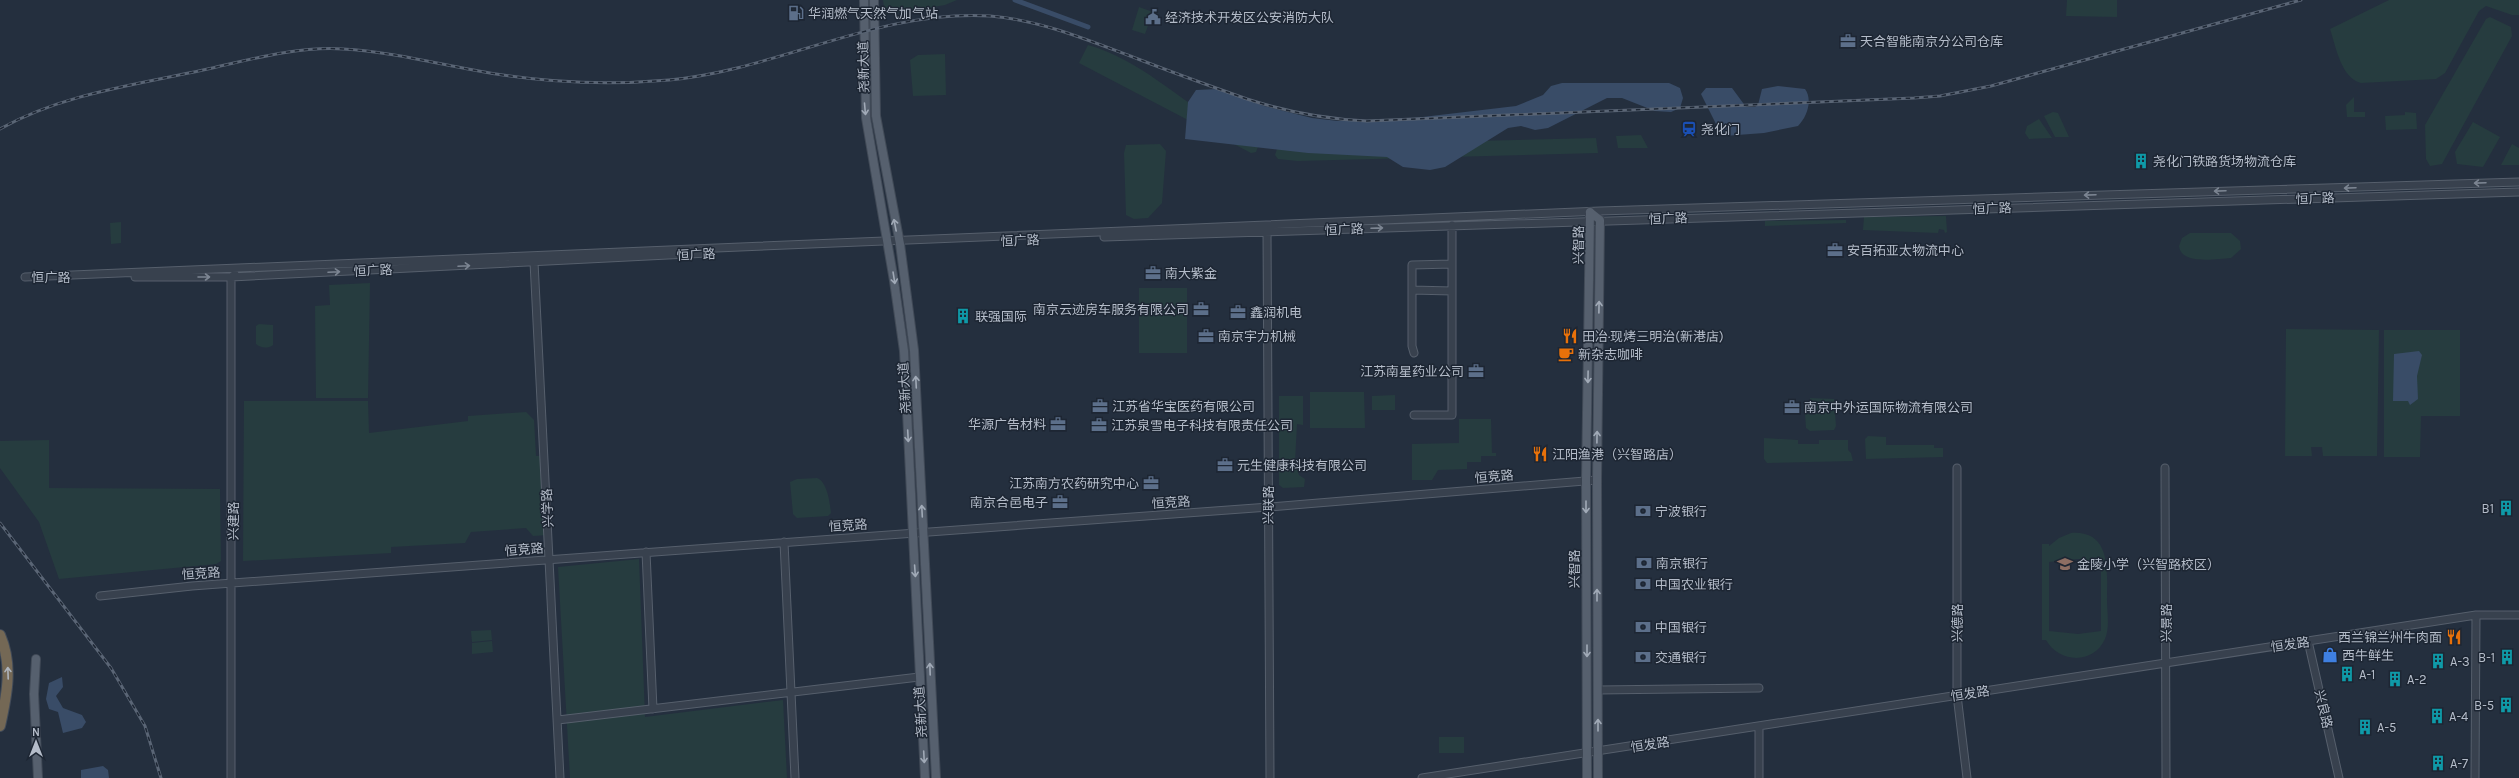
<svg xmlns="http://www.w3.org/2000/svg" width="2519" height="778" viewBox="0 0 2519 778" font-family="Karla,'Noto Sans SC',sans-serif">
	<rect width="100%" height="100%" fill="#242f3e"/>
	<path fill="#263c3f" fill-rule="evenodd" d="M883 0H957L945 5 885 15Z
		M2067 0H2117V17L2066 16Z
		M2389 0H2519V15H2512L2486 6 2479 11 2445 73 2436 79 2361 83C2341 78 2336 47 2330 29Z
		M1139 7 1153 12 1145 34 1132 30Z
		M2490 17 2511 27 2512 36 2442 164 2430 166 2426 159 2425 125 2486 19Z
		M1088 45C1141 60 1177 99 1224 125 1235 131 1249 134 1261 139L1256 152 1251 153 1079 63Z
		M945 54 946 95 913 96 910 60 918 55Z
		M2354 97V112H2365V117H2347L2346 105Z
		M2053 112 2058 113 2069 137H2055L2044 116Z
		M2405 112 2416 113 2417 129 2386 130 2385 116 2405 115Z
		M2039 119 2052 138 2029 139 2025 133 2027 126Z
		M2473 122 2500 137 2483 167 2457 164 2455 152Z
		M1641 135 1648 148H1618L1616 136Z
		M1596 138 1598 153 1298 161 1278 159 1275 155 1278 146Z
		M1160 144 1166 151 1162 203 1148 218 1134 219 1126 215 1124 153 1126 145Z
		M2512 144 2519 148V165H2501Z
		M1946 216 1947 232 1945 233 1944 230 1939 229 1938 233 1863 230 1864 217Z
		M1846 220V223L1765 226V221Z
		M121 222V243L111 244 110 223Z
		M2190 233H2231L2240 241 2241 249 2231 258C2215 259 2181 265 2179 246L2182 238Z
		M370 283 368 398H316L315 306 330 305 329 285Z
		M1139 288H1187V353H1139Z
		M259 324 273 325V345C268 349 260 348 256 344V326Z
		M2286 329 2379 330 2377 456H2323L2322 447H2311L2312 456H2285Z
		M2384 330H2460V416H2421L2420 457H2384Z
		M1310 392H1364L1365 428H1310Z
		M1395 395V410H1372V396Z
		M1279 396H1303V425L1297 424 1295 462 1299 475 1305 479 1304 487 1283 488 1279 485Z
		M1810 398 1834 399 1836 426 1834 430 1810 431 1806 428 1805 414H1810Z
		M244 401H368L369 433 468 421V416L526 412 534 420 536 456H543L548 535 533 536 526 528 471 532 465 543 391 547V553L243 561Z
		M1459 419H1491L1492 453H1496V456H1481V462H1467V469L1438 470 1432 480H1412V444L1459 443Z
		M1868 436 1886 437V445H1934V448H1943V457L1866 459 1865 439Z
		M1764 438 1798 440V444H1819V440H1848V450L1851 453 1853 461 1767 463 1764 459Z
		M49 440V488L220 489 221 561 216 564 59 579 39 522 0 468V441Z
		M817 478C827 481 830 503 831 513L828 516 797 518 793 514 790 482 797 479Z
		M2071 533C2112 530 2107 572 2107 600 2107 612 2110 628 2105 639 2093 665 2059 663 2046 640H2042V544H2049V546L2059 538ZM2078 559 2101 563V631L2078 634 2049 631V562Z
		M639 559 645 717 783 700 787 778H570L558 567Z
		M491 630 492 640 472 642 471 631Z
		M492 641 493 652 472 654V643Z
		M1439 737H1464V753H1439Z"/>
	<path fill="#394c67" d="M1562 83H1669L1680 88 1683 98 1680 108 1671 112 1655 111 1622 98H1607L1548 128 1535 130 1521 126 1508 128 1445 167 1430 170 1403 167 1387 157 1308 153 1185 139 1188 102 1196 90 1218 89 1264 106 1312 118 1338 121 1397 120 1516 106 1543 95 1551 86Z
		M1778 86 1805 89C1813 100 1807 117 1798 126L1764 133 1724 136 1719 130 1701 94 1706 88H1732L1746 107H1755L1758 105 1762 89Z
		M2419 351 2422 355 2417 376 2418 399 2410 405 2408 401H2393L2394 354Z
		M62 677 63 687 56 696 63 708 82 715 86 722 82 728 63 733 58 712 49 709 46 699 49 683Z
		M103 766 108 770 109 778H81V770Z"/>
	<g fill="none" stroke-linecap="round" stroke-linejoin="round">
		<path stroke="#394c67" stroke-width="5" d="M1015 0 1088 27"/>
		<defs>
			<path id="minor" d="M1267 231 1270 778
				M1104 237 2519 192
				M534 262 560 778
				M25 277 1600 211 2519 182
				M135 277H231L708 253
				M1412 290 1452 291
				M1414 353 1412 346V265L1452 264
				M1414 415H1452V225
				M1957 468V695L1967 778
				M2165 468 2166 778
				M784 542 795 778
				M646 552 653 709
				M100 596 192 586 1269 507 1597 480
				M2308 641 2339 778
				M1598 690 1759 688
				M558 720 919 677
				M231 778V277L235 274
				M1422 778 2476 615H2519
				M1759 778V727
				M2475 778 2476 615"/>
			<path id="major" d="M864 0 866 118 894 281 904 351 925 778
				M874 0 876 116 900 244 914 350 936 778
				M1590 212 1600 220 1597 480 1598 778
				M36 659 34 694 38 778
				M1587 778 1586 480 1590 212"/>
			<path id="highway" d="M0 635C13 665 7 695 0 726"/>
		</defs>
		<use href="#minor" stroke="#565f6c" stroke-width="9"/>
		<use href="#major" stroke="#414a57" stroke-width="10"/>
		<use href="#highway" stroke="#434c59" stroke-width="12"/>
		<use href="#minor" stroke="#38414e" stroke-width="7"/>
		<use href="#major" stroke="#56606e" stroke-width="8"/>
		<use href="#highway" stroke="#746855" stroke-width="10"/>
		<defs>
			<path id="rail" d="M0 129C62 94 135 85 203 70 249 60 296 46 343 49 395 52 445 66 496 74 553 83 611 85 669 80 778 70 878 9 990 16 1041 20 1090 41 1138 59 1174 73 1210 86 1247 99 1287 112 1325 119 1367 121L1914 98 1940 96 1991 86 2301 0
				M0 523 111 668 145 726 161 778"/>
		</defs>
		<use href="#rail" stroke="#5a6575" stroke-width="3"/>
		<use href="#rail" stroke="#1d2633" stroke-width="1.5" stroke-dasharray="4.5" stroke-linecap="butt"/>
	</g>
	<defs><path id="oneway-shaft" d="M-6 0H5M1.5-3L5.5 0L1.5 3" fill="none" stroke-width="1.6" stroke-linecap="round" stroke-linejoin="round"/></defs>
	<g stroke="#a1aab7">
		<use href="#oneway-shaft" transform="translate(865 109) rotate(85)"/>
		<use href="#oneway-shaft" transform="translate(895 225) rotate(-101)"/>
		<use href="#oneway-shaft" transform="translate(894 278) rotate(81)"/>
		<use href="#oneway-shaft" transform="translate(1599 307) rotate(-89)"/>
		<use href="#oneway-shaft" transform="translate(1588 377) rotate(91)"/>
		<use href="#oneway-shaft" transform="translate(916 382) rotate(-93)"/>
		<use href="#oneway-shaft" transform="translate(908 436) rotate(87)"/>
		<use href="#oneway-shaft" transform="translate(1597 437) rotate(-89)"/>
		<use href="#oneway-shaft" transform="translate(1586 507) rotate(90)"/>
		<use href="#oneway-shaft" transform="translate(922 511) rotate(-93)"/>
		<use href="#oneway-shaft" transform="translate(915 571) rotate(86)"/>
		<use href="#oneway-shaft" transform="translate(1597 595) rotate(-90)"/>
		<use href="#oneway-shaft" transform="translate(1587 651) rotate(90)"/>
		<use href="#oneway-shaft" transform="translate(930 669) rotate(-92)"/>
		<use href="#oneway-shaft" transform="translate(1598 725) rotate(-90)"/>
		<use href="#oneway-shaft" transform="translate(924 757) rotate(87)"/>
	</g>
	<g stroke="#7c8592">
		<use href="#oneway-shaft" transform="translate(2480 183) rotate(178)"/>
		<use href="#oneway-shaft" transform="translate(2350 188) rotate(178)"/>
		<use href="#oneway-shaft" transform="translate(2220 191) rotate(178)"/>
		<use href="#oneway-shaft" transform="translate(2090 195) rotate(178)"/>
		<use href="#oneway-shaft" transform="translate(1377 228) rotate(-2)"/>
		<use href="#oneway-shaft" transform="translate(464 266) rotate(-3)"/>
		<use href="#oneway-shaft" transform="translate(334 272) rotate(-3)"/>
		<use href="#oneway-shaft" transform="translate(204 277)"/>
	</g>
	<use stroke="#aeb4bd" href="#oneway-shaft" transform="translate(8 673) rotate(-92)"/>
	<defs>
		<symbol id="fuel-bare" viewBox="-9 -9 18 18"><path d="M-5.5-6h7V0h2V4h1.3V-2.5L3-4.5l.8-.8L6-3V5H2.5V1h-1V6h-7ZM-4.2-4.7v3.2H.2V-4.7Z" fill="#5c6f8a" stroke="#1d2633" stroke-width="2.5" paint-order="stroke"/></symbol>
		<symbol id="civic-bare" viewBox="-9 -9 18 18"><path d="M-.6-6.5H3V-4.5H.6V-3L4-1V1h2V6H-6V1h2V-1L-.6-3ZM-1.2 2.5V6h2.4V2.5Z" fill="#5c6f8a" stroke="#1d2633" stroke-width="2.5" paint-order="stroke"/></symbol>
		<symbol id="office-bare" viewBox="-9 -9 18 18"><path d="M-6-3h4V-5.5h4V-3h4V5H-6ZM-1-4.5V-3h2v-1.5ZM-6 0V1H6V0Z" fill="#5c6f8a" stroke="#1d2633" stroke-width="2.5" paint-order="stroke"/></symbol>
		<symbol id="station-bare" viewBox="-9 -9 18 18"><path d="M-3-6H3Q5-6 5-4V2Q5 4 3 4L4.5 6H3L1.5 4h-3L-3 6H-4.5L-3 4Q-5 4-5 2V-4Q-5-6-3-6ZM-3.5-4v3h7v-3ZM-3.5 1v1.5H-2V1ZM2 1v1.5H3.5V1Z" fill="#1a4fb4" stroke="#1d2633" stroke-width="2.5" paint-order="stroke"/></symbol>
		<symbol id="building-bare" viewBox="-9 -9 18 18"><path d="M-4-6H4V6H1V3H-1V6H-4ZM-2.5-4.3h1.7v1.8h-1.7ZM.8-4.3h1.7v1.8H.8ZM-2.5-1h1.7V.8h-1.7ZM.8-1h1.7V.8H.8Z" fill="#0f9aa8" stroke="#1d2633" stroke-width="2.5" paint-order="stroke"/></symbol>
		<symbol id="restaurant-bare" viewBox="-9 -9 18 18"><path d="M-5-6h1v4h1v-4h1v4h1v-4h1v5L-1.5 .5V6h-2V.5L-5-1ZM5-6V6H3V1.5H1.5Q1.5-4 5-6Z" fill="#e8710a" stroke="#1d2633" stroke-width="2.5" paint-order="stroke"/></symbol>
		<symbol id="cafe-bare" viewBox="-9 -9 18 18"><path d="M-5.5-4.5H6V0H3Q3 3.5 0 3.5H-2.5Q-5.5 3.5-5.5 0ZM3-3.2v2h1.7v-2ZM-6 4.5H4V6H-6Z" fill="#e8710a" stroke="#1d2633" stroke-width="2.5" paint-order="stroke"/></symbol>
		<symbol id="bank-bare" viewBox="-9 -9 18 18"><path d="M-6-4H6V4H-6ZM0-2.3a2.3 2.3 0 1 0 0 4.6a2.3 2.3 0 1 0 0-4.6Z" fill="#5c6f8a" stroke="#1d2633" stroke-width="2.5" paint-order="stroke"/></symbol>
		<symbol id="school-bare" viewBox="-9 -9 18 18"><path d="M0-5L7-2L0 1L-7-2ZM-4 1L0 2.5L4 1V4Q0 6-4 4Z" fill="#8d6e63" stroke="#1d2633" stroke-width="2.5" paint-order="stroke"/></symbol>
		<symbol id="shop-bare" viewBox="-9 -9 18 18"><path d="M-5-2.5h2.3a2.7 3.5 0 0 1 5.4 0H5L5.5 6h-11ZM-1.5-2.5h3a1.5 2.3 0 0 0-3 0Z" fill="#3f7fe0" stroke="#1d2633" stroke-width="2.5" paint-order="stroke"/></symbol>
	</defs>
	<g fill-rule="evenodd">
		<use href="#fuel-bare" x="785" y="2" width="22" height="22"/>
		<use href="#civic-bare" x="1142" y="6" width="22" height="22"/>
		<use href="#office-bare" x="1837" y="30" width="22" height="22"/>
		<use href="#station-bare" x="1678" y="118" width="22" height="22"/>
		<use href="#building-bare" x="2130" y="150" width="22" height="22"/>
		<use href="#office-bare" x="1824" y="239" width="22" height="22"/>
		<use href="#office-bare" x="1142" y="262" width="22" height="22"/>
		<use href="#office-bare" x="1190" y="298" width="22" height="22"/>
		<use href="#office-bare" x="1227" y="301" width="22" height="22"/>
		<use href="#building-bare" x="952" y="305" width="22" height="22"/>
		<use href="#office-bare" x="1195" y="325" width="22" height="22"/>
		<use href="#restaurant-bare" x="1559" y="325" width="22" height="22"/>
		<use href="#cafe-bare" x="1555" y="343" width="22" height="22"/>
		<use href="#office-bare" x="1465" y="360" width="22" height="22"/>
		<use href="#office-bare" x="1089" y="395" width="22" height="22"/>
		<use href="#office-bare" x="1781" y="396" width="22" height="22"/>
		<use href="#office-bare" x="1047" y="413" width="22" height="22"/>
		<use href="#office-bare" x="1088" y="414" width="22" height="22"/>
		<use href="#restaurant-bare" x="1529" y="443" width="22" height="22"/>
		<use href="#office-bare" x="1214" y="454" width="22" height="22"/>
		<use href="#office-bare" x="1140" y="472" width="22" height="22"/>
		<use href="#office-bare" x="1049" y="491" width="22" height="22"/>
		<use href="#building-bare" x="2495" y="497" width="22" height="22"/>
		<use href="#bank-bare" x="1632" y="500" width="22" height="22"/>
		<use href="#bank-bare" x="1633" y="552" width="22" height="22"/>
		<use href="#school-bare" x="2054" y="553" width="22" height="22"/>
		<use href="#bank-bare" x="1632" y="573" width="22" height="22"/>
		<use href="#bank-bare" x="1632" y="616" width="22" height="22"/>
		<use href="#restaurant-bare" x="2443" y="626" width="22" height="22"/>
		<use href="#shop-bare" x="2319" y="644" width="22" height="22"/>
		<use href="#bank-bare" x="1632" y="646" width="22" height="22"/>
		<use href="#building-bare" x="2496" y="646" width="22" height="22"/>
		<use href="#building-bare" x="2427" y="650" width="22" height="22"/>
		<use href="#building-bare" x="2336" y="663" width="22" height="22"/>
		<use href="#building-bare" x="2384" y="668" width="22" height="22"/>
		<use href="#building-bare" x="2495" y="694" width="22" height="22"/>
		<use href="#building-bare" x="2426" y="705" width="22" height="22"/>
		<use href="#building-bare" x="2354" y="716" width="22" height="22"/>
		<use href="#building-bare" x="2427" y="752" width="22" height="22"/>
	</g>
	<g text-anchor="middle" stroke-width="3" stroke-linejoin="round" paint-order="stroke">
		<g font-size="13" fill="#b4bcc9" stroke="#1d2633" text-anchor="start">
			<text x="808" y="18">华润燃气天然气加气站</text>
			<text x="1165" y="22">经济技术开发区公安消防大队</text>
			<text x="1860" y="46">天合智能南京分公司仓库</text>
			<text x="1701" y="134">尧化门</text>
			<text x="2153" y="166">尧化门铁路货场物流仓库</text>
			<text x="1847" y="255">安百拓亚太物流中心</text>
			<text x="1165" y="278">南大紫金</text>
			<text x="1189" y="314" text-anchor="end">南京云迹房车服务有限公司</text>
			<text x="1250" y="317">鑫润机电</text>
			<text x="975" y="321">联强国际</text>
			<text x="1218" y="341">南京宇力机械</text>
			<text x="1582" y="341">田冶·现烤三明治(新港店)</text>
			<text x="1578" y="359">新杂志咖啡</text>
			<text x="1464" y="376" text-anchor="end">江苏南星药业公司</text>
			<text x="1112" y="411">江苏省华宝医药有限公司</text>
			<text x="1804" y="412">南京中外运国际物流有限公司</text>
			<text x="1046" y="429" text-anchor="end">华源广告材料</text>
			<text x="1111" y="430">江苏泉雪电子科技有限责任公司</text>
			<text x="1552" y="459">江阳渔港（兴智路店）</text>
			<text x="1237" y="470">元生健康科技有限公司</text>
			<text x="1139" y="488" text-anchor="end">江苏南方农药研究中心</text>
			<text x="1048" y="507" text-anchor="end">南京合邑电子</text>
			<text x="2494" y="513" text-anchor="end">B1</text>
			<text x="1655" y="516">宁波银行</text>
			<text x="1656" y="568">南京银行</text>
			<text x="2077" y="569">金陵小学（兴智路校区）</text>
			<text x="1655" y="589">中国农业银行</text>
			<text x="1655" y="632">中国银行</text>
			<text x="2442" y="642" text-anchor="end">西兰锦兰州牛肉面</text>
			<text x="2342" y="660">西牛鲜生</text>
			<text x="1655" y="662">交通银行</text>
			<text x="2495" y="662" text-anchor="end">B-1</text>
			<text x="2450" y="666">A-3</text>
			<text x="2359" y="679">A-1</text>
			<text x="2407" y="684">A-2</text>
			<text x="2494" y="710" text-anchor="end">B-5</text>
			<text x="2449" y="721">A-4</text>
			<text x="2377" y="732">A-5</text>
			<text x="2450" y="768">A-7</text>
		</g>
		<g font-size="13" fill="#b4bcc9" stroke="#1d2633">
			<text transform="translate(863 67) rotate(-91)" y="5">尧新大道</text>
			<text transform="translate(2315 198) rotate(-2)" y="5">恒广路</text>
			<text transform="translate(1992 208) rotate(-2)" y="5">恒广路</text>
			<text transform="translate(1668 218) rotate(-2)" y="5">恒广路</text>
			<text transform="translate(1344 229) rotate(-2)" y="5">恒广路</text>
			<text transform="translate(1020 240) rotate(-2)" y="5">恒广路</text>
			<text transform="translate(1578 245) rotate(-89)" y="5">兴智路</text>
			<text transform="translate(696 254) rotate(-3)" y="5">恒广路</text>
			<text transform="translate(373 270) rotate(-3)" y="5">恒广路</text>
			<text x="51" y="282">恒广路</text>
			<text transform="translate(904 388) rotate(-93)" y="5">尧新大道</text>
			<text transform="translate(1494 476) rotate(-5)" y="5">恒竞路</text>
			<text transform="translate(1171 502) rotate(-4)" y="5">恒竞路</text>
			<text transform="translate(1268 505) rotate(-90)" y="5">兴联路</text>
			<text transform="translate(547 508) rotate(-93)" y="5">兴学路</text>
			<text transform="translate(233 521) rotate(-90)" y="5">兴建路</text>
			<text transform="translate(848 525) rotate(-4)" y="5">恒竞路</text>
			<text transform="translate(524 549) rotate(-5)" y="5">恒竞路</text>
			<text transform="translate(1574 569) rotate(-90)" y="5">兴智路</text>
			<text transform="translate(201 573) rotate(-4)" y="5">恒竞路</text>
			<text transform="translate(1957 623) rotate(-90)" y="5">兴德路</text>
			<text transform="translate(2166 623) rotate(-90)" y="5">兴景路</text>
			<text transform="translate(2290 644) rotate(-8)" y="5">恒发路</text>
			<text transform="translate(1970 693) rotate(-9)" y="5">恒发路</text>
			<text transform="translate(2324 709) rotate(77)" y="5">兴良路</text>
			<text transform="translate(920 712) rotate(-93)" y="5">尧新大道</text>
			<text transform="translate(1650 744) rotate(-9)" y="5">恒发路</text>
		</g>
	</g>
	<g transform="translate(36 742)" stroke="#1d2633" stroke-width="3" paint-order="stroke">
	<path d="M0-3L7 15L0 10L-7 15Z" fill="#b4bcc9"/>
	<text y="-6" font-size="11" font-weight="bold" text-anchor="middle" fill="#b4bcc9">N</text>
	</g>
</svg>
